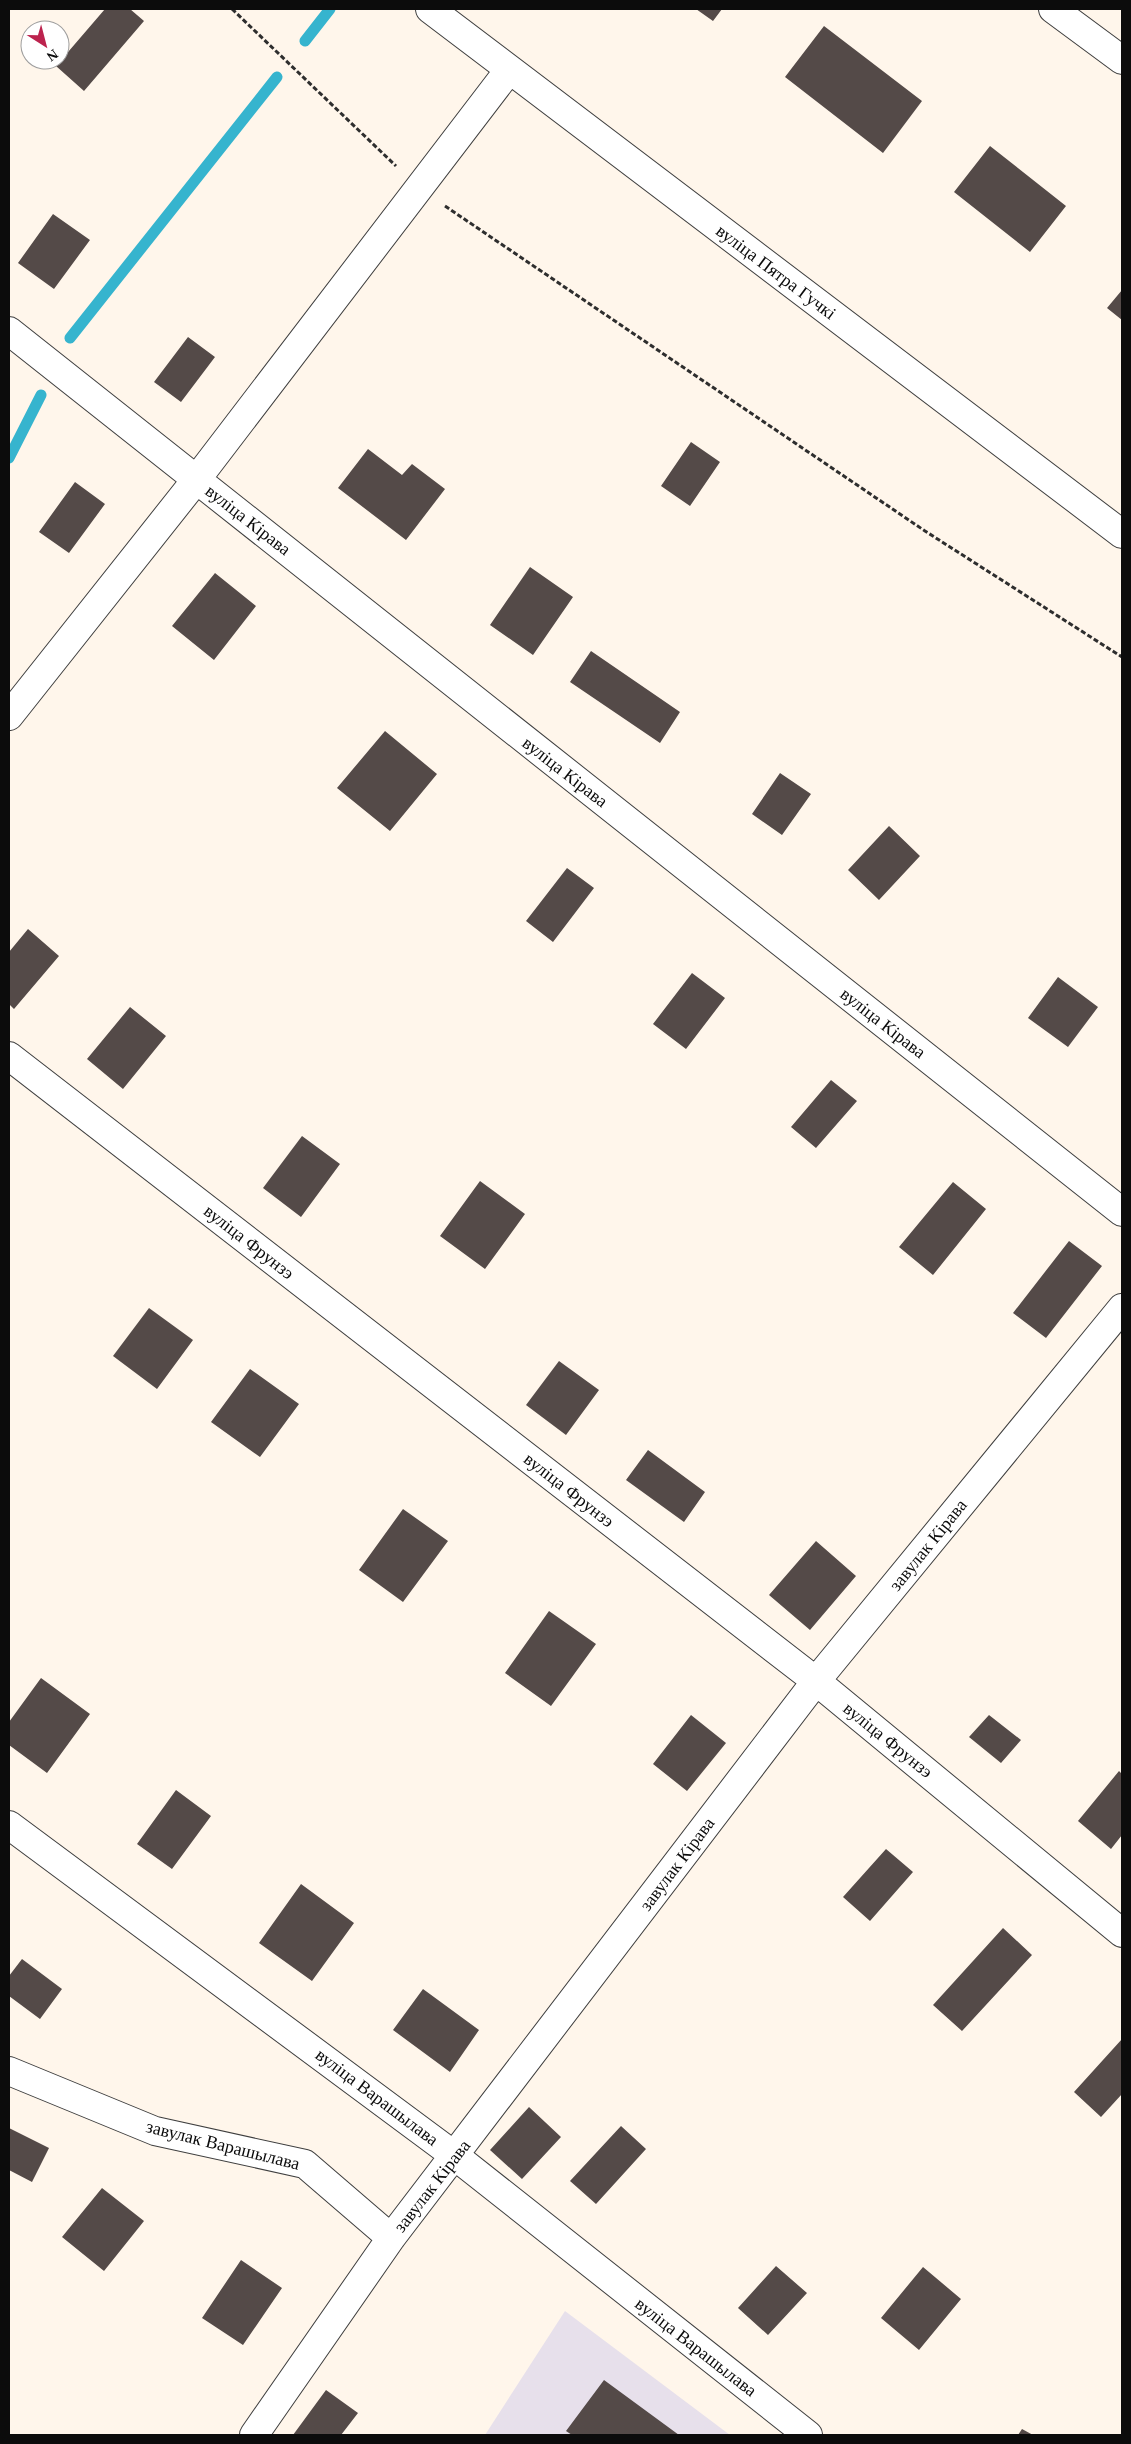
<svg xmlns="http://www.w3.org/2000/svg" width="1131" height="2444" viewBox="0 0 1131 2444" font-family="Georgia,serif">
	<rect width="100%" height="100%" fill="#fff6eb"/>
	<path fill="#e7e0eb" d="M565 2311 730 2435H485Z"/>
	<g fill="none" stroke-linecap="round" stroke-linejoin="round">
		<path stroke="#36b4ce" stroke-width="11" d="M305 41 330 9
			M70 338 277 77
			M9 458 41 395"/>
	</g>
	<path fill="#544a48" d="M105 9H130L144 21 84 91 56 66Z
		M696 9H722L713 21Z
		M824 26 922 101 883 153 785 77Z
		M990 146 1066 206 1030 252 954 192Z
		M53 214 90 240 54 289 18 263Z
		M1122 290V320L1107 308Z
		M188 337 215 357 181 402 154 382Z
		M691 442 720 462 690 506 661 486Z
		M368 449 402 475 412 464 445 489 406 540 338 488Z
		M75 482 105 504 69 553 39 532Z
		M530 567 573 597 533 655 490 625Z
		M215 573 256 606 214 660 172 626Z
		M591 651 680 712 660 743 570 682Z
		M385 731 437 774 390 831 337 788Z
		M780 773 811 794 782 835 752 814Z
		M889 826 920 856 879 900 848 870Z
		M567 868 594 888 553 942 526 921Z
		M28 929 59 956 14 1009 9 1004V952Z
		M692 973 725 998 686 1049 653 1024Z
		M1058 977 1098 1007 1068 1047 1028 1018Z
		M130 1007 166 1036 123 1089 87 1059Z
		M831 1080 857 1101 816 1148 791 1127Z
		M302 1136 340 1164 301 1217 263 1188Z
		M480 1181 525 1214 485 1269 440 1236Z
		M953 1182 986 1209 933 1275 899 1247Z
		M1069 1241 1102 1266 1046 1338 1013 1313Z
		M149 1308 193 1340 157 1389 113 1356Z
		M559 1361 599 1390 566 1435 526 1405Z
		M250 1369 299 1404 260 1457 211 1422Z
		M648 1450 705 1492 684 1522 626 1480Z
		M403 1509 448 1541 403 1602 359 1570Z
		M816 1541 856 1576 810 1630 769 1595Z
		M549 1611 596 1644 551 1706 505 1673Z
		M41 1678 90 1714 47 1773 9 1745V1722Z
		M691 1715 726 1743 687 1791 653 1764Z
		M989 1715 1021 1740 1001 1763 969 1737Z
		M1119 1771 1122 1774V1835L1111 1849 1078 1821Z
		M176 1790 211 1816 172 1869 137 1844Z
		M886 1849 913 1872 870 1921 843 1897Z
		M301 1884 354 1923 312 1981 259 1943Z
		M1003 1928 1032 1955 962 2031 933 2005Z
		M22 1959 62 1989 40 2019 9 1996V1976Z
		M423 1989 479 2030 450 2072 393 2030Z
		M1122 2039V2094L1101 2117 1074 2092Z
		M529 2107 561 2137 522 2179 490 2150Z
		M621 2126 646 2149 596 2204 570 2181Z
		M9 2128 49 2148 32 2182 9 2170Z
		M102 2188 144 2221 104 2271 62 2237Z
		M241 2260 282 2288 243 2345 202 2318Z
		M776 2266 807 2293 768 2335 738 2308Z
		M923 2267 961 2299 919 2350 881 2318Z
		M604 2380 679 2435H572L566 2431Z
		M326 2390 358 2413 341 2435H293Z
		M1022 2429 1033 2435H1018Z"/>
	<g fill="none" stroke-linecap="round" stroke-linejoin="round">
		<defs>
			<path id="minor" d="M430 9 1122 534
				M1053 9 1122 60
				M9 331 1122 1212
				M9 716 196 480 509 70
				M9 1056 816 1681 1122 1933
				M9 1825 455 2156 808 2435
				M9 2071 155 2131 305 2164 391 2238
				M254 2435 391 2238 816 1681 1122 1308"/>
		</defs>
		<use href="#minor" stroke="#3f3f3f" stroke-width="30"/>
		<path stroke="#2e2e2e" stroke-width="3" stroke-dasharray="5 2.5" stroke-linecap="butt" d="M232 9 396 166
			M445 206 925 531 1122 657"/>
		<use href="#minor" stroke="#fff" stroke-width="28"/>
	</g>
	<g text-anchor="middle" stroke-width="5" stroke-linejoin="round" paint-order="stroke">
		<g font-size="18" fill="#0c0c0c" stroke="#fff">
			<text transform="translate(776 272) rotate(37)" y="6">вуліца Пятра Гучкі</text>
			<text transform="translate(248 520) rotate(38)" y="6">вуліца Кірава</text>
			<text transform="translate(565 772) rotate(38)" y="6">вуліца Кірава</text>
			<text transform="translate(883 1023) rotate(38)" y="6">вуліца Кірава</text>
			<text transform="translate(249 1242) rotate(38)" y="6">вуліца Фрунзэ</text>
			<text transform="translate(569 1490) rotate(38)" y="6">вуліца Фрунзэ</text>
			<text transform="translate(928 1545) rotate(-51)" y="6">завулак Кірава</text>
			<text transform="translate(888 1740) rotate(39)" y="6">вуліца Фрунзэ</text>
			<text transform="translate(677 1864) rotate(-53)" y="6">завулак Кірава</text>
			<text transform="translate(377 2097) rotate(37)" y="6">вуліца Варашылава</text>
			<text transform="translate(223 2145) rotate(14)" y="6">завулак Варашылава</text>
			<text transform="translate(432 2186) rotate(-52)" y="6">завулак Кірава</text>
			<text transform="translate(696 2347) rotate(38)" y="6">вуліца Варашылава</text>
		</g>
	</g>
	<rect width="1131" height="2444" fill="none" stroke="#0c0c0c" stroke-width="20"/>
	<g transform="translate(45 45) rotate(144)"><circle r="24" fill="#ffffff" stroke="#9e9e9e"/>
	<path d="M0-4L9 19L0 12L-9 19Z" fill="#bc234e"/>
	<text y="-8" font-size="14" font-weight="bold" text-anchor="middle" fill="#0c0c0c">N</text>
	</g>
</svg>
